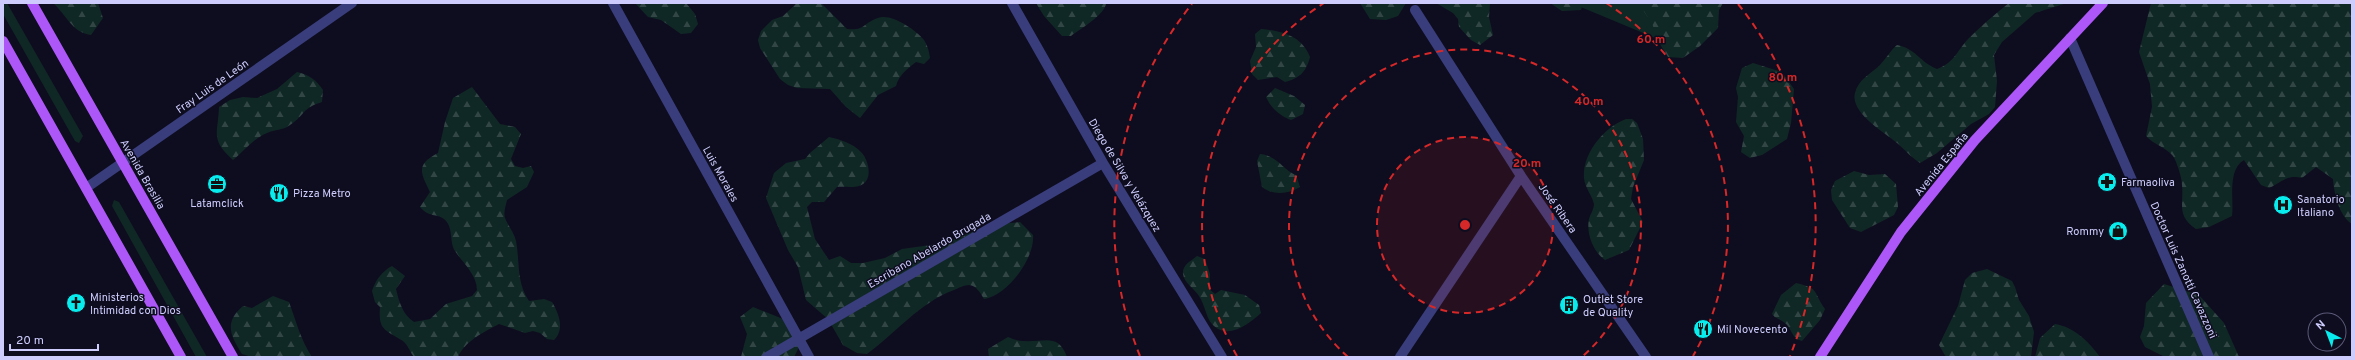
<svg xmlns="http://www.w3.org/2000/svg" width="2355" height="360" viewBox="0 0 2355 360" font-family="Overpass,sans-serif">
	<defs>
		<pattern id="forest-firs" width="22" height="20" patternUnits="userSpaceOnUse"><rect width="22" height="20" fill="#102825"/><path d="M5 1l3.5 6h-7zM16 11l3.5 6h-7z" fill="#324646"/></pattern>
	</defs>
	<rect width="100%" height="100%" fill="#0e0d1f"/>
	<path fill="#102825" d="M3 3H7L83 136 79 143 75 141 3 14Z
		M1571 3H1696L1665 42Z
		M114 200 119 202 207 357H196L112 206Z"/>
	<path fill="url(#forest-firs)" d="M53 3H98L103 18 91 35C71 32 67 15 53 3Z
		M635 3H686L695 14 698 24 691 33 681 34 661 20 648 17Z
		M797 3H821L847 29C865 31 863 23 878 18 891 13 916 30 924 40 928 46 929 52 930 58L924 64 916 62C907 69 899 75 896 86L878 95 860 118 846 107 830 89 797 88 788 85 780 79 760 48 758 40 761 31 772 20 783 16Z
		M1036 3H1106C1106 14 1080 29 1071 36H1062L1044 16Z
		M1360 3H1406L1398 16 1386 20 1370 19Z
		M1436 3H1490L1489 17 1493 35 1480 45 1471 40 1459 27 1458 19 1453 13Z
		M1550 3H1583L1581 10 1562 11Z
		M1638 3H1723L1719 10 1718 28 1700 46 1683 58 1668 57 1658 41 1652 23Z
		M2009 3H2067L2035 13 2002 42 1994 55 1997 81 1995 107 1989 114 1971 124 1937 153 1920 163C1911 157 1905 150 1897 143 1884 132 1850 113 1855 93 1858 80 1870 74 1879 66 1886 59 1890 51 1897 45 1915 48 1921 63 1937 69 1954 63 1957 51 1968 39 1981 26 1995 14 2009 3Z
		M2151 3H2352V224C2339 216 2334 193 2333 179L2316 167 2302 178C2287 174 2282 182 2269 188L2261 185 2244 160C2227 170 2234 199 2232 216L2209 227 2196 229C2176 216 2184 204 2182 185 2182 178 2177 162 2173 156 2167 148 2153 144 2146 136L2152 107 2150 84 2139 52Z
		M1261 29C1282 31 1302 36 1310 57 1306 72 1300 78 1285 82L1277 77 1258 80 1252 74 1250 61 1256 47 1255 34Z
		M1753 63 1782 72 1794 89 1791 123 1787 139 1762 155 1750 158 1741 152 1744 136 1736 122 1738 97 1736 88 1742 68Z
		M297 72C310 75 316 80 323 90L322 102C302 108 305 115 290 125 282 131 275 129 267 133 254 138 244 151 233 160 210 139 218 135 219 107L230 100 243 97 257 98 277 89Z
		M472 87 500 124 515 127 521 134 511 159 515 166 523 168 531 166 534 172 527 187 507 200C506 205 503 213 505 218 508 226 514 232 516 241 520 262 516 282 529 301L544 299 552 302C559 314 565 329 554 340L547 339 540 333 533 331 525 333 499 324C484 332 465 341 458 357H414C410 352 408 345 403 341 386 330 378 331 380 307L375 302 372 291C376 280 381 272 392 266L405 276 396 289C399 302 403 315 414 322L430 319 446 304 472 296 477 290C477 275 463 263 455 251 449 242 454 227 444 219 436 213 430 218 420 207L430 192C421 173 415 165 438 153L445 122 453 98Z
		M1275 88 1294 96 1305 105 1303 114 1291 120C1280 116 1271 108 1266 97Z
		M1626 119H1632L1637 123 1643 139 1644 160 1633 187 1631 199 1643 222 1629 250 1605 260C1593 252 1586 233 1589 219 1591 213 1594 209 1594 204 1592 195 1585 188 1584 178 1582 154 1604 127 1626 119Z
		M829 137C839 139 854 144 861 152 869 160 874 182 859 186 852 188 844 186 837 187L824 202H812L807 207 815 239 829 260 840 256 851 263H863L885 258 902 249 945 243 989 225 1020 222 1033 235C1035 258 1008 295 984 299 981 294 976 285 969 285 965 285 958 288 954 290 919 303 897 332 867 354L857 353 843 345 828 319 806 300 798 267 788 250 766 198 774 173 786 163 805 159 810 153Z
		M1260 154C1278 156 1282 169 1296 175L1300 187C1288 194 1274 196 1262 187L1257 161Z
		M1854 171 1869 175 1885 174 1896 184 1898 207 1894 215 1861 232 1850 228 1832 200 1831 190 1835 181Z
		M1197 256 1205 259 1210 274 1209 289 1215 294 1221 290 1245 295 1259 305 1261 313C1249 324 1227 341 1212 324 1206 317 1205 305 1199 296 1195 289 1184 283 1183 274 1182 265 1191 261 1197 256Z
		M1987 269 2012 281 2015 287 2019 300 2029 316 2034 332 2031 357H1946L1939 345 1958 306 1965 280 1972 273Z
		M1796 283C1820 289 1812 290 1825 309L1820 320 1802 341C1790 338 1793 327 1782 321 1778 318 1776 319 1772 314L1781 295Z
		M2164 284 2199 295 2224 323 2239 357H2165L2145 347 2140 337 2144 326 2146 303Z
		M273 296 289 302C296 321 301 341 312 357H252L242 354C230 335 224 322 243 306L252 308Z
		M753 307 783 319 799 347 794 357H741L747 334 740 317Z
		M2055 324C2074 327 2089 342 2100 357H2035L2040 338Z
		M1008 337C1013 339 1018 341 1023 341 1043 343 1058 332 1067 357H989L988 349Z"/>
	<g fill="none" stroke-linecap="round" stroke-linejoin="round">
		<path stroke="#393d7c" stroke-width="10" d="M613 3 809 357
			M1012 3 1103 163 1222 357
			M1415 10 1521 176 1646 357
			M2070 38 2209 357
			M86 188 352 3
			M767 357 1103 163
			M1400 357 1521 176"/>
		<path stroke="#ad57f9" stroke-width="10" d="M32 3 233 357
			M3 41 181 357
			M1820 357 1901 232 1975 140 2103 3"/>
	</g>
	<circle cx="1465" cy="225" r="88" fill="#d62828" fill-opacity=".12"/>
	<g fill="none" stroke="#d62828" stroke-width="2" stroke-dasharray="7 5">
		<circle cx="1465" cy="225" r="88"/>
		<path d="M1348 357A176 176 0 1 1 1582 357"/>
		<path d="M1237 356A263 263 0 0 1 1324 3M1606 3A263 263 0 0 1 1693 356"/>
		<path d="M1140 356A351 351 0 0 1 1192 4M1738 4A351 351 0 0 1 1790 356"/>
	</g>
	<defs>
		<symbol id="pharmacy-disc" viewBox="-11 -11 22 22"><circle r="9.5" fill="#08ecee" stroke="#0e0d1f"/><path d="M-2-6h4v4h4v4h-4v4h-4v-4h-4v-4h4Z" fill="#111"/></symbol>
		<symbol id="office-disc" viewBox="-11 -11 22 22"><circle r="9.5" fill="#08ecee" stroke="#0e0d1f"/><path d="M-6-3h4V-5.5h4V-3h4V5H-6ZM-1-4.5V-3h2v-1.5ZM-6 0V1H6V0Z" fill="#111"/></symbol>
		<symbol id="restaurant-disc" viewBox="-11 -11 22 22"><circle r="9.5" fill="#08ecee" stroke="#0e0d1f"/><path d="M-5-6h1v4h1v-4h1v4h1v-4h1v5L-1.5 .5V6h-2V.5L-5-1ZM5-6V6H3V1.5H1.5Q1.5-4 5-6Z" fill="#111"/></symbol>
		<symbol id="hospital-disc" viewBox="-11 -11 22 22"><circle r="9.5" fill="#08ecee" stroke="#0e0d1f"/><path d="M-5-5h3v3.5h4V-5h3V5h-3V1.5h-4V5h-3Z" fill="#111"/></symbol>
		<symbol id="shop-disc" viewBox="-11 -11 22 22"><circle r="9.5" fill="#08ecee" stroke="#0e0d1f"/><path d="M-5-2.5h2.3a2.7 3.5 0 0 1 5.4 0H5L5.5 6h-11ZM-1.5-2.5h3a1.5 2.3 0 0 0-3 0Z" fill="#111"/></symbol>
		<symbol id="church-disc" viewBox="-11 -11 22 22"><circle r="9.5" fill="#08ecee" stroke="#0e0d1f"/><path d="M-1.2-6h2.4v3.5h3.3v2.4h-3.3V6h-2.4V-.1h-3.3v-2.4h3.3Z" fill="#111"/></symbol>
		<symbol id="building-disc" viewBox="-11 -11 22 22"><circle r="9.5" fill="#08ecee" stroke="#0e0d1f"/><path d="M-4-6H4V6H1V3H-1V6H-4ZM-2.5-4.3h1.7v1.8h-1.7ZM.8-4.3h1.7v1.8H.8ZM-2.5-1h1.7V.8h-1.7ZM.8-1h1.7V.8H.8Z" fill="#111"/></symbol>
	</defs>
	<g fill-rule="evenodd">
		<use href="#pharmacy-disc" x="2096" y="171" width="22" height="22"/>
		<use href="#office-disc" x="206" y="173" width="22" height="22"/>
		<use href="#restaurant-disc" x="268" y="182" width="22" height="22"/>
		<use href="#hospital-disc" x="2272" y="194" width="22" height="22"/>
		<use href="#shop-disc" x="2107" y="220" width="22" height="22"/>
		<use href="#church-disc" x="65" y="292" width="22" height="22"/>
		<use href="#building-disc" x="1558" y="294" width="22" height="22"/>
		<use href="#restaurant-disc" x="1692" y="318" width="22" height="22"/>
	</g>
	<g text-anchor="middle" stroke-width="3" stroke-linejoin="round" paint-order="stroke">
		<g font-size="11" fill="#cdccfd" stroke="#0e0d1f">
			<text transform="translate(212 86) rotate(-35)" y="4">Fray Luis de León</text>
			<text transform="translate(1941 164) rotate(-51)" y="4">Avenida España</text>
			<text transform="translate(143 174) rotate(60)" y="4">Avenida Brasilia</text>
			<text transform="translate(721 174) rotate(61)" y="4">Luis Morales</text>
			<text transform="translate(1125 175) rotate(59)" y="4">Diego de Silva y Velázquez</text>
			<text transform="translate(1558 208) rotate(55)" y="4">José Ribera</text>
			<text transform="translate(929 250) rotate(-30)" y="4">Escribano Abelardo Brugada</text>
			<text transform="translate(2184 270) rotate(66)" y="4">Doctor Luis Zanotti Cavazzoni</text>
		</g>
		<g font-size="11" fill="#cdccfd" stroke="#0e0d1f" text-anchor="start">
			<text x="2121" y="186">Farmaoliva</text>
			<text x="293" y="197">Pizza Metro</text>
			<text x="2297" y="203">Sanatorio<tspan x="2297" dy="13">Italiano</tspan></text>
			<text x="217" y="207" text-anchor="middle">Latamclick</text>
			<text x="2104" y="235" text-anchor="end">Rommy</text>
			<text x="90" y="301">Ministerios<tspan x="90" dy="13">Intimidad con Dios</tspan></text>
			<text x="1583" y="303">Outlet Store<tspan x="1583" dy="13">de Quality</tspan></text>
			<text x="1717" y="333">Mil Novecento</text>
		</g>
	</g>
	<circle cx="1465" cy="225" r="6" fill="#d62828" stroke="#0e0d1f" stroke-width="2"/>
	<g font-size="12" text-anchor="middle" font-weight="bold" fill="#d62828" stroke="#0e0d1f" stroke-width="3" stroke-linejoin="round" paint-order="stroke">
		<text x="1651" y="43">60 m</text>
		<text x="1783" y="81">80 m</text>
		<text x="1589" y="105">40 m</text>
		<text x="1527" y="167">20 m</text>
	</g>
	<rect width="2355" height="360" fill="none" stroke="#cdccfd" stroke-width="8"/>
	<g transform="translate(2327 332) rotate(318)"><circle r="19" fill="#0e0d1f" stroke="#5a5978"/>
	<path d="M0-3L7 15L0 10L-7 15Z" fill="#08ecee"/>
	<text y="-6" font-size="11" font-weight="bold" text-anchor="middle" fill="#cdccfd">N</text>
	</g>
	<path d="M10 344v6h88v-6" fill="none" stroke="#cdccfd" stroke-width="2"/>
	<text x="16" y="344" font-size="12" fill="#cdccfd" stroke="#0e0d1f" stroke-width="3" paint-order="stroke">20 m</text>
</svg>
